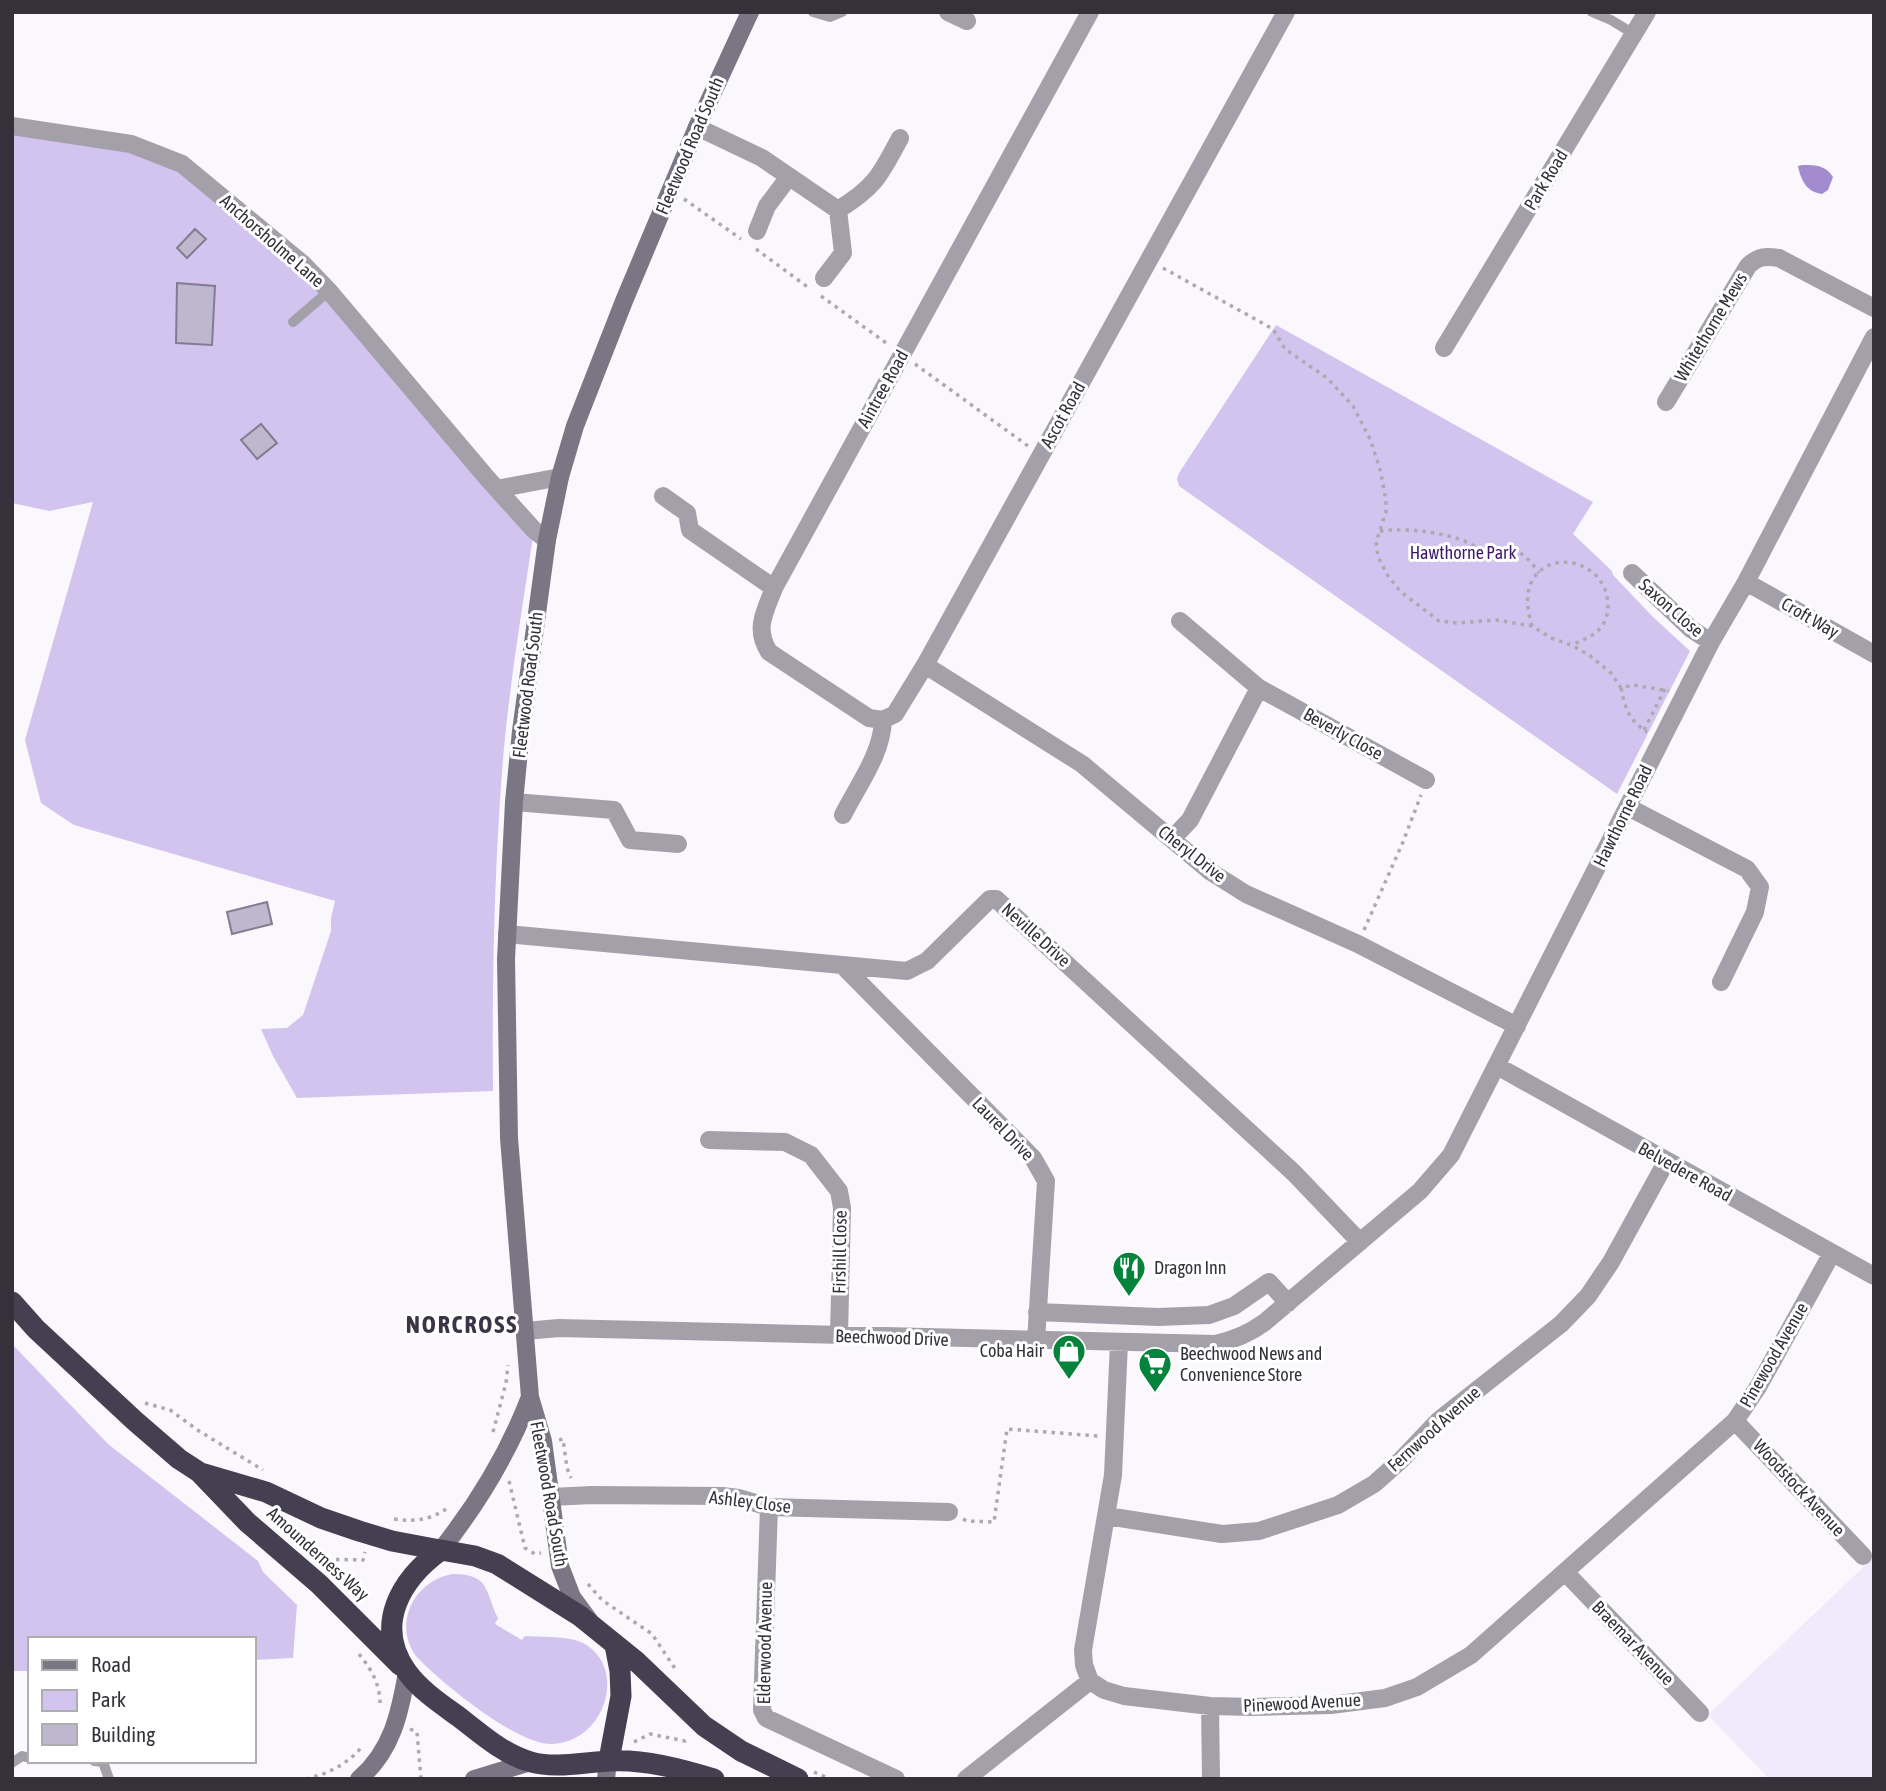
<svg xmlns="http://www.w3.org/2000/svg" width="1886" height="1791" viewBox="0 0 1886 1791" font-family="'Asap Condensed',sans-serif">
	<rect width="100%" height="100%" fill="#faf8fd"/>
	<path fill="#efeafc" d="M1874 1557V1779H1769L1708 1715Z"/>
	<path fill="#d2c4ee" d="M12 126 182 164 303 264 534 530C522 610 508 691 502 772 494 878 492 984 493 1091L297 1098 273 1056 261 1029 287 1028 303 1015 331 931V918L335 901 74 825 41 803 25 740 93 502 49 511 12 503Z
		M1276 325 1593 502 1573 534 1612 571 1613 575 1653 617 1690 651 1617 794 1179 486 1177 479 1179 473Z
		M12 1344 108 1444 258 1561 263 1572 297 1605 293 1658 254 1660V1639H30V1671H12Z
		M453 1574C491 1574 485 1593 498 1618L495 1624 522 1640 525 1636C540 1637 570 1636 583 1643 628 1667 606 1741 553 1744 518 1746 440 1682 416 1656 392 1623 415 1580 453 1574Z"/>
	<path fill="#a38bcf" d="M1802 165C1816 165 1825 165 1833 177L1828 190 1822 194C1807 192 1801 181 1798 166Z"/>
	<path fill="#beb7cd" stroke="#827c90" stroke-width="2" d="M195 229 206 239 187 258 177 248Z
		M177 283 215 286 212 345 176 343Z
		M261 424 277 443 257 459 241 440Z
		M267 902 272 924 232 934 227 912Z"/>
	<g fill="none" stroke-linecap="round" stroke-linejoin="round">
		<path stroke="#aca9b0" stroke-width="3.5" stroke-dasharray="3.5 5" stroke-linecap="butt" d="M684 199 741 239
			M756 249 809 288
			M1163 268 1273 329 1285 349 1327 378 1353 406 1371 441 1381 473 1386 501V512L1376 542 1378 557 1388 576 1401 592 1439 621 1457 623 1496 620 1532 626 1551 638 1571 645 1589 655 1611 673 1621 688 1633 685 1669 691
			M821 296 889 345
			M915 364 1028 446
			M1380 531C1407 528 1435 531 1462 540 1470 543 1479 550 1487 551 1493 552 1498 549 1504 549 1521 549 1530 560 1539 573
			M1532 626C1528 612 1525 597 1531 583 1547 547 1607 560 1608 605 1608 630 1591 637 1571 645
			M1621 688C1625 709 1629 720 1647 732
			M1644 730 1665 689
			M1364 930 1403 842 1421 795
			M145 1403 170 1410 199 1431 263 1470
			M493 1432 506 1383 508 1365
			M559 1440 563 1439 567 1468 571 1478
			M509 1481 525 1548 535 1554 541 1553
			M394 1519C416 1522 431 1520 449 1507
			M963 1519 967 1521 994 1522 1007 1429 1098 1436
			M319 1559 363 1560 365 1552
			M588 1584 602 1600 652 1634 676 1670
			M359 1654C372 1670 381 1686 380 1707
			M410 1729 417 1732 421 1779
			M634 1742 650 1734 685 1741 690 1738
			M814 1772 830 1779
			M306 1779C327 1774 346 1765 361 1748"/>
		<path stroke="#a3a0aa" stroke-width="10" d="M813 12 830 17 842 12
			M1592 12 1611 20 1634 34
			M293 322 329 291
			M94 1761 103 1762 109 1779
			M12 1763 22 1756 30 1758"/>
		<path stroke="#a3a0aa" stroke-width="18" d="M948 12 967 21
			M12 126 131 144 182 164 303 264 329 291 487 478 534 530 547 540
			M697 127 762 158 838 210 843 253 824 278
			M838 210C875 187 880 176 900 138
			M757 231 767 206 788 178
			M1444 348 1647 12
			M1666 402 1748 266C1758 256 1766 256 1779 258L1874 308
			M497 489 560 477
			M663 496 687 513 690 530 774 588
			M1632 573 1691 629 1711 642
			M1746 582 1874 654
			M1180 621 1259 688 1426 780
			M925 665 1082 764 1211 872 1246 894 1358 944 1517 1026
			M883 720 869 718 769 652C754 628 765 612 774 588L1090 12
			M514 802 614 810 630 840 678 844
			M1628 807 1747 869 1760 887 1755 912 1721 982
			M843 815C858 785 882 754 883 720L895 714 925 665 1286 12
			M1172 839 1190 820 1259 688
			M507 934 907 971 927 961 990 899H996L1294 1173 1360 1242
			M843 966 1033 1158 1046 1181 1036 1341
			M1497 1066 1874 1276
			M709 1140 785 1142 811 1155 839 1191 842 1208 839 1336
			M1037 1312 1158 1317 1209 1315 1234 1306 1269 1282 1288 1303
			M525 1331 559 1328 1215 1344C1234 1340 1249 1334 1265 1322L1420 1191 1451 1155 1711 642 1746 582 1874 337
			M1119 1343 1113 1475 1083 1650 1084 1665 1090 1681 1104 1690 1124 1696 1210 1706 1253 1707 1331 1705 1385 1698 1417 1687 1471 1655 1735 1421 1758 1387 1832 1253
			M1735 1421 1863 1556
			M551 1497 592 1495 722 1496 739 1498 769 1507 949 1512
			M769 1507 762 1710 766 1718 896 1779
			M1107 1516 1222 1534 1259 1531 1338 1505 1374 1484 1401 1460 1439 1420 1561 1324 1588 1296 1611 1262 1666 1162
			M1566 1573 1700 1713
			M1210 1706 1211 1779
			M966 1779 1090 1681"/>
		<path stroke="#7a7684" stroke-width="18" d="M441 1550C479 1502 508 1454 530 1397
			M589 1620 572 1597 560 1566 543 1441 530 1397 509 1138 506 959 514 802 521 731 547 540 560 477 575 426 624 301 697 127 750 12
			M359 1779C392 1751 400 1713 407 1672
			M474 1779 531 1762
			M606 1779 608 1761"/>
		<path stroke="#453f52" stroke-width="21" d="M12 1302 36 1329 135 1421 179 1459 199 1472 247 1522 319 1584 400 1665
			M201 1473 266 1492 321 1518 359 1531 392 1541 440 1550
			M609 1760 621 1696 620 1671 615 1645
			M714 1779C681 1769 644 1759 610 1761 584 1762 556 1769 531 1762 503 1754 481 1734 459 1717 441 1704 420 1690 407 1672 373 1625 401 1579 441 1550L475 1556 497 1564 580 1616 637 1662 704 1726 741 1751 798 1779"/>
	</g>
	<defs>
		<symbol id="restaurant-pin" viewBox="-11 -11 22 30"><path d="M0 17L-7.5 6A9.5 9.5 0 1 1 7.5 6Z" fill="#05823b" stroke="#fff"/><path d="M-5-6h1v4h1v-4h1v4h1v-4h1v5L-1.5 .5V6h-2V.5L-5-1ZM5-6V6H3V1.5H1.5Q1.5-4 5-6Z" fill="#fff"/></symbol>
		<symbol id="shop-pin" viewBox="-11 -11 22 30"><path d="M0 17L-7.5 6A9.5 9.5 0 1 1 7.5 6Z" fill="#05823b" stroke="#fff"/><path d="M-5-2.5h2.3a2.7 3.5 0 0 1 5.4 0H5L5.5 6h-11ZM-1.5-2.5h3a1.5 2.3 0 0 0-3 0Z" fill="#fff"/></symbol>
		<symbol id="supermarket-pin" viewBox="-11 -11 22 30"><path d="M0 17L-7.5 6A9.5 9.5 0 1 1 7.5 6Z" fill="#05823b" stroke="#fff"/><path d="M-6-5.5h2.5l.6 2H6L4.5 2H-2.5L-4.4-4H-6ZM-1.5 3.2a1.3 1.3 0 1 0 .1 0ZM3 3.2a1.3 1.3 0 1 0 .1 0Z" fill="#fff"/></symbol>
	</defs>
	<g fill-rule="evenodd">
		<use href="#restaurant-pin" x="1110" y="1249" width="38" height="52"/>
		<use href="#shop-pin" x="1050" y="1332" width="38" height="52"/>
		<use href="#supermarket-pin" x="1136" y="1345" width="38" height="52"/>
	</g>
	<g text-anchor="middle" stroke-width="6" stroke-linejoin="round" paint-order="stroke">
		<g font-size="18" fill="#34313a" stroke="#fff">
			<text transform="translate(690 146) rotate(-67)" y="6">Fleetwood Road South</text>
			<text transform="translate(1546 180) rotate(-59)" y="6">Park Road</text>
			<text transform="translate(272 241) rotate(41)" y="6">Anchorsholme Lane</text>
			<text transform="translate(1711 327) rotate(-59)" y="6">Whitethorne Mews</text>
			<text transform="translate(883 389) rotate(-61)" y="6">Aintree Road</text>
			<text transform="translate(1063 415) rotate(-61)" y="6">Ascot Road</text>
			<text transform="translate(1671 608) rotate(41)" y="6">Saxon Close</text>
			<text transform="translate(1810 618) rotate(30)" y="6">Croft Way</text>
			<text transform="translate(528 685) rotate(-83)" y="6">Fleetwood Road South</text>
			<text transform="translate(1343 734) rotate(29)" y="6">Beverly Close</text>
			<text transform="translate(1623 816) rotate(-64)" y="6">Hawthorne Road</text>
			<text transform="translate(1192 854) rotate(38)" y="6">Cheryl Drive</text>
			<text transform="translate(1036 935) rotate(42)" y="6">Neville Drive</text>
			<text transform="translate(1003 1129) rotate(46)" y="6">Laurel Drive</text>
			<text transform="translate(1685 1172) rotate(29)" y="6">Belvedere Road</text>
			<text transform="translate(840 1252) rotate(-89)" y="6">Firshill Close</text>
			<text transform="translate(892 1338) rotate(2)" y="6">Beechwood Drive</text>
			<text transform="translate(1774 1355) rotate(-60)" y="6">Pinewood Avenue</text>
			<text transform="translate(1434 1429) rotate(-42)" y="6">Fernwood Avenue</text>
			<text transform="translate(1799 1488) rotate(47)" y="6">Woodstock Avenue</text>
			<text transform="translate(549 1494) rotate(80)" y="6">Fleetwood Road South</text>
			<text transform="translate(750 1502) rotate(7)" y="6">Ashley Close</text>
			<text transform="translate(318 1554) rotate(42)" y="6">Amounderness Way</text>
			<text transform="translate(765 1643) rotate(-89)" y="6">Elderwood Avenue</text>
			<text transform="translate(1633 1643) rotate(46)" y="6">Braemar Avenue</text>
			<text transform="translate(1302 1703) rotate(-3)" y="6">Pinewood Avenue</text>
		</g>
		<g font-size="18" fill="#3e1969" stroke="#fff">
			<text x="1463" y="559">Hawthorne Park</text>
		</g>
		<g font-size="18" fill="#34313a" stroke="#fff" text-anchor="start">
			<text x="1154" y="1274">Dragon Inn</text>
			<text x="1044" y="1357" text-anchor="end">Coba Hair</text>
			<text x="1180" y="1360">Beechwood News and<tspan x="1180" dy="21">Convenience Store</tspan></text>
		</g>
		<g font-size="24" font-weight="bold" letter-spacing="2" fill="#3a3446" stroke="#fff">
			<text x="462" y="1333">NORCROSS</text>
		</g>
	</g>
	<rect width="1886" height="1791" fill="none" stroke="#34313a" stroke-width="28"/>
	<rect x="28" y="1637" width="228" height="126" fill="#ffffff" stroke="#aeadb0" stroke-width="2"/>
	<rect x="42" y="1660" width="35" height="10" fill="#7a7684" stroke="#aeadb0" stroke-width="2"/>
	<text x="91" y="1672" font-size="21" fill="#34313a">Road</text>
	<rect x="42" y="1690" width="35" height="21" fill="#d2c4ee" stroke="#aeadb0" stroke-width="2"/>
	<text x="91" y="1707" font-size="21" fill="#34313a">Park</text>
	<rect x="42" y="1724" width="35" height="21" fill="#beb7cd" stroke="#aeadb0" stroke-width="2"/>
	<text x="91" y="1742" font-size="21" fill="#34313a">Building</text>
</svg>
